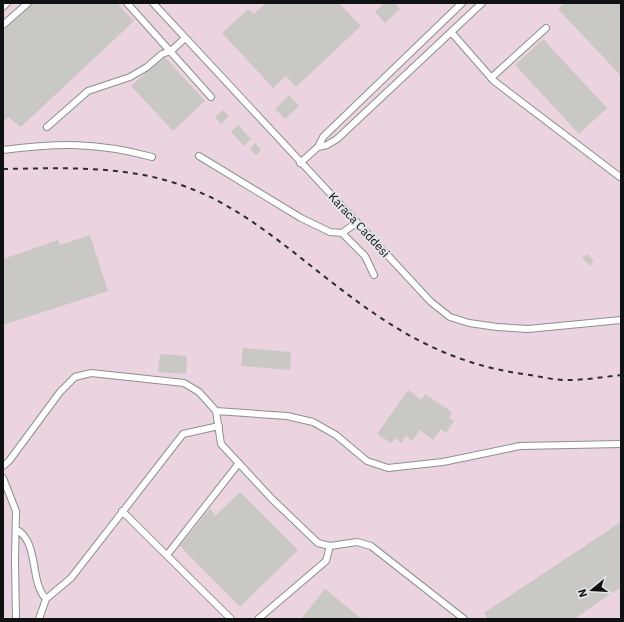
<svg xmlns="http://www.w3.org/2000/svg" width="624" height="622" viewBox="0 0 624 622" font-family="'IBM Plex Sans',sans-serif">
	<rect width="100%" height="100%" fill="#e3e5e8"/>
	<path fill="#ebd4df" d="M3 3H621V619H3Z"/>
	<path fill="#cac8c5" d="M33 3H117L134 21 21 127 8 117 3 122V31Z
		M266 3H339L361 26 296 87 286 76 273 88 222 33 248 9 254 14Z
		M384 3H395L400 9 385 23 375 12Z
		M564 3H621V76L558 9Z
		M543 39 607 108 579 134 515 65Z
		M164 56 205 101 173 131 131 86Z
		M289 95 299 106 285 119 275 109Z
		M223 110 229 116 221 124 215 117Z
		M238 125 251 139 244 146 231 132Z
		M255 143 261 150 256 155 250 149Z
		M90 235 108 291 3 325V259L58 240 60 245Z
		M587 254 594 261 590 266 582 258Z
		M243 348 291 352 290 370 241 366Z
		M160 354 187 356 186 374 158 372Z
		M408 390 421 400 425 394 452 412 449 418 454 421 446 433 441 429 433 440 420 430 412 441 406 436 401 443 395 438 391 443 377 434Z
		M240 492 298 550 240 607 180 546 210 508 215 516Z
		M621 522V587L574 619H488L484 613Z
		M325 589 362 619H301Z"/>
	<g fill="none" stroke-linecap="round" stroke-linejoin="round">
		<defs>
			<path id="minor" d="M127 3 211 97
				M153 3 431 302 450 317 469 323 497 327 528 329 621 320
				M3 7 7 3
				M3 25 28 3
				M451 32 494 81 620 177
				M491 78 546 28
				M47 127 88 91 130 77 147 67 162 54 171 51 185 38
				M318 147 327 145 337 139 482 3
				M3 150C59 143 97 142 152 157
				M199 156 301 218 330 232 342 233 356 223
				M300 163 318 147 323 137 462 3
				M342 233 365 256 374 275
				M216 411 287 416 313 422 336 435 367 461 388 468 443 462 520 446 621 444
				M3 466 9 461 60 392 75 377 91 373 184 383 199 392 216 411 221 444 272 499 318 543 330 546 357 542 371 546 464 619
				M3 478 16 511 15 560 16 619
				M122 511 231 619
				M16 529C40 543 29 581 46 599
				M167 555 239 463
				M39 619 46 599 71 578 183 434 219 426
				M258 619 326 561 330 546"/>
		</defs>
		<use href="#minor" stroke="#8c8f91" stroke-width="8"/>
		<use href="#minor" stroke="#fff" stroke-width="6"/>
		<path stroke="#2c2d2e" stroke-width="2" stroke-dasharray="5 5" stroke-linecap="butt" d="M3 169C64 168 126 165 184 186 235 204 278 240 320 273 387 326 443 364 530 375 542 377 555 380 567 380 585 380 603 377 621 375"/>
	</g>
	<g text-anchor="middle" stroke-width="4" stroke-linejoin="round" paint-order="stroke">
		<g font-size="12" fill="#101112" stroke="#e3e5e8">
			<text transform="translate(359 225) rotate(47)" y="4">Karaca Caddesi</text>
		</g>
	</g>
	<rect width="624" height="622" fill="none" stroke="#101112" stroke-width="8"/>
	<g transform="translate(592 590) rotate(252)" stroke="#e3e5e8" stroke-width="3" paint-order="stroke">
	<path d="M0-3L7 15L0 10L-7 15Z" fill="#101112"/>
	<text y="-6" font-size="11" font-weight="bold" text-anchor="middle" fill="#101112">N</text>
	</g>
</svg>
